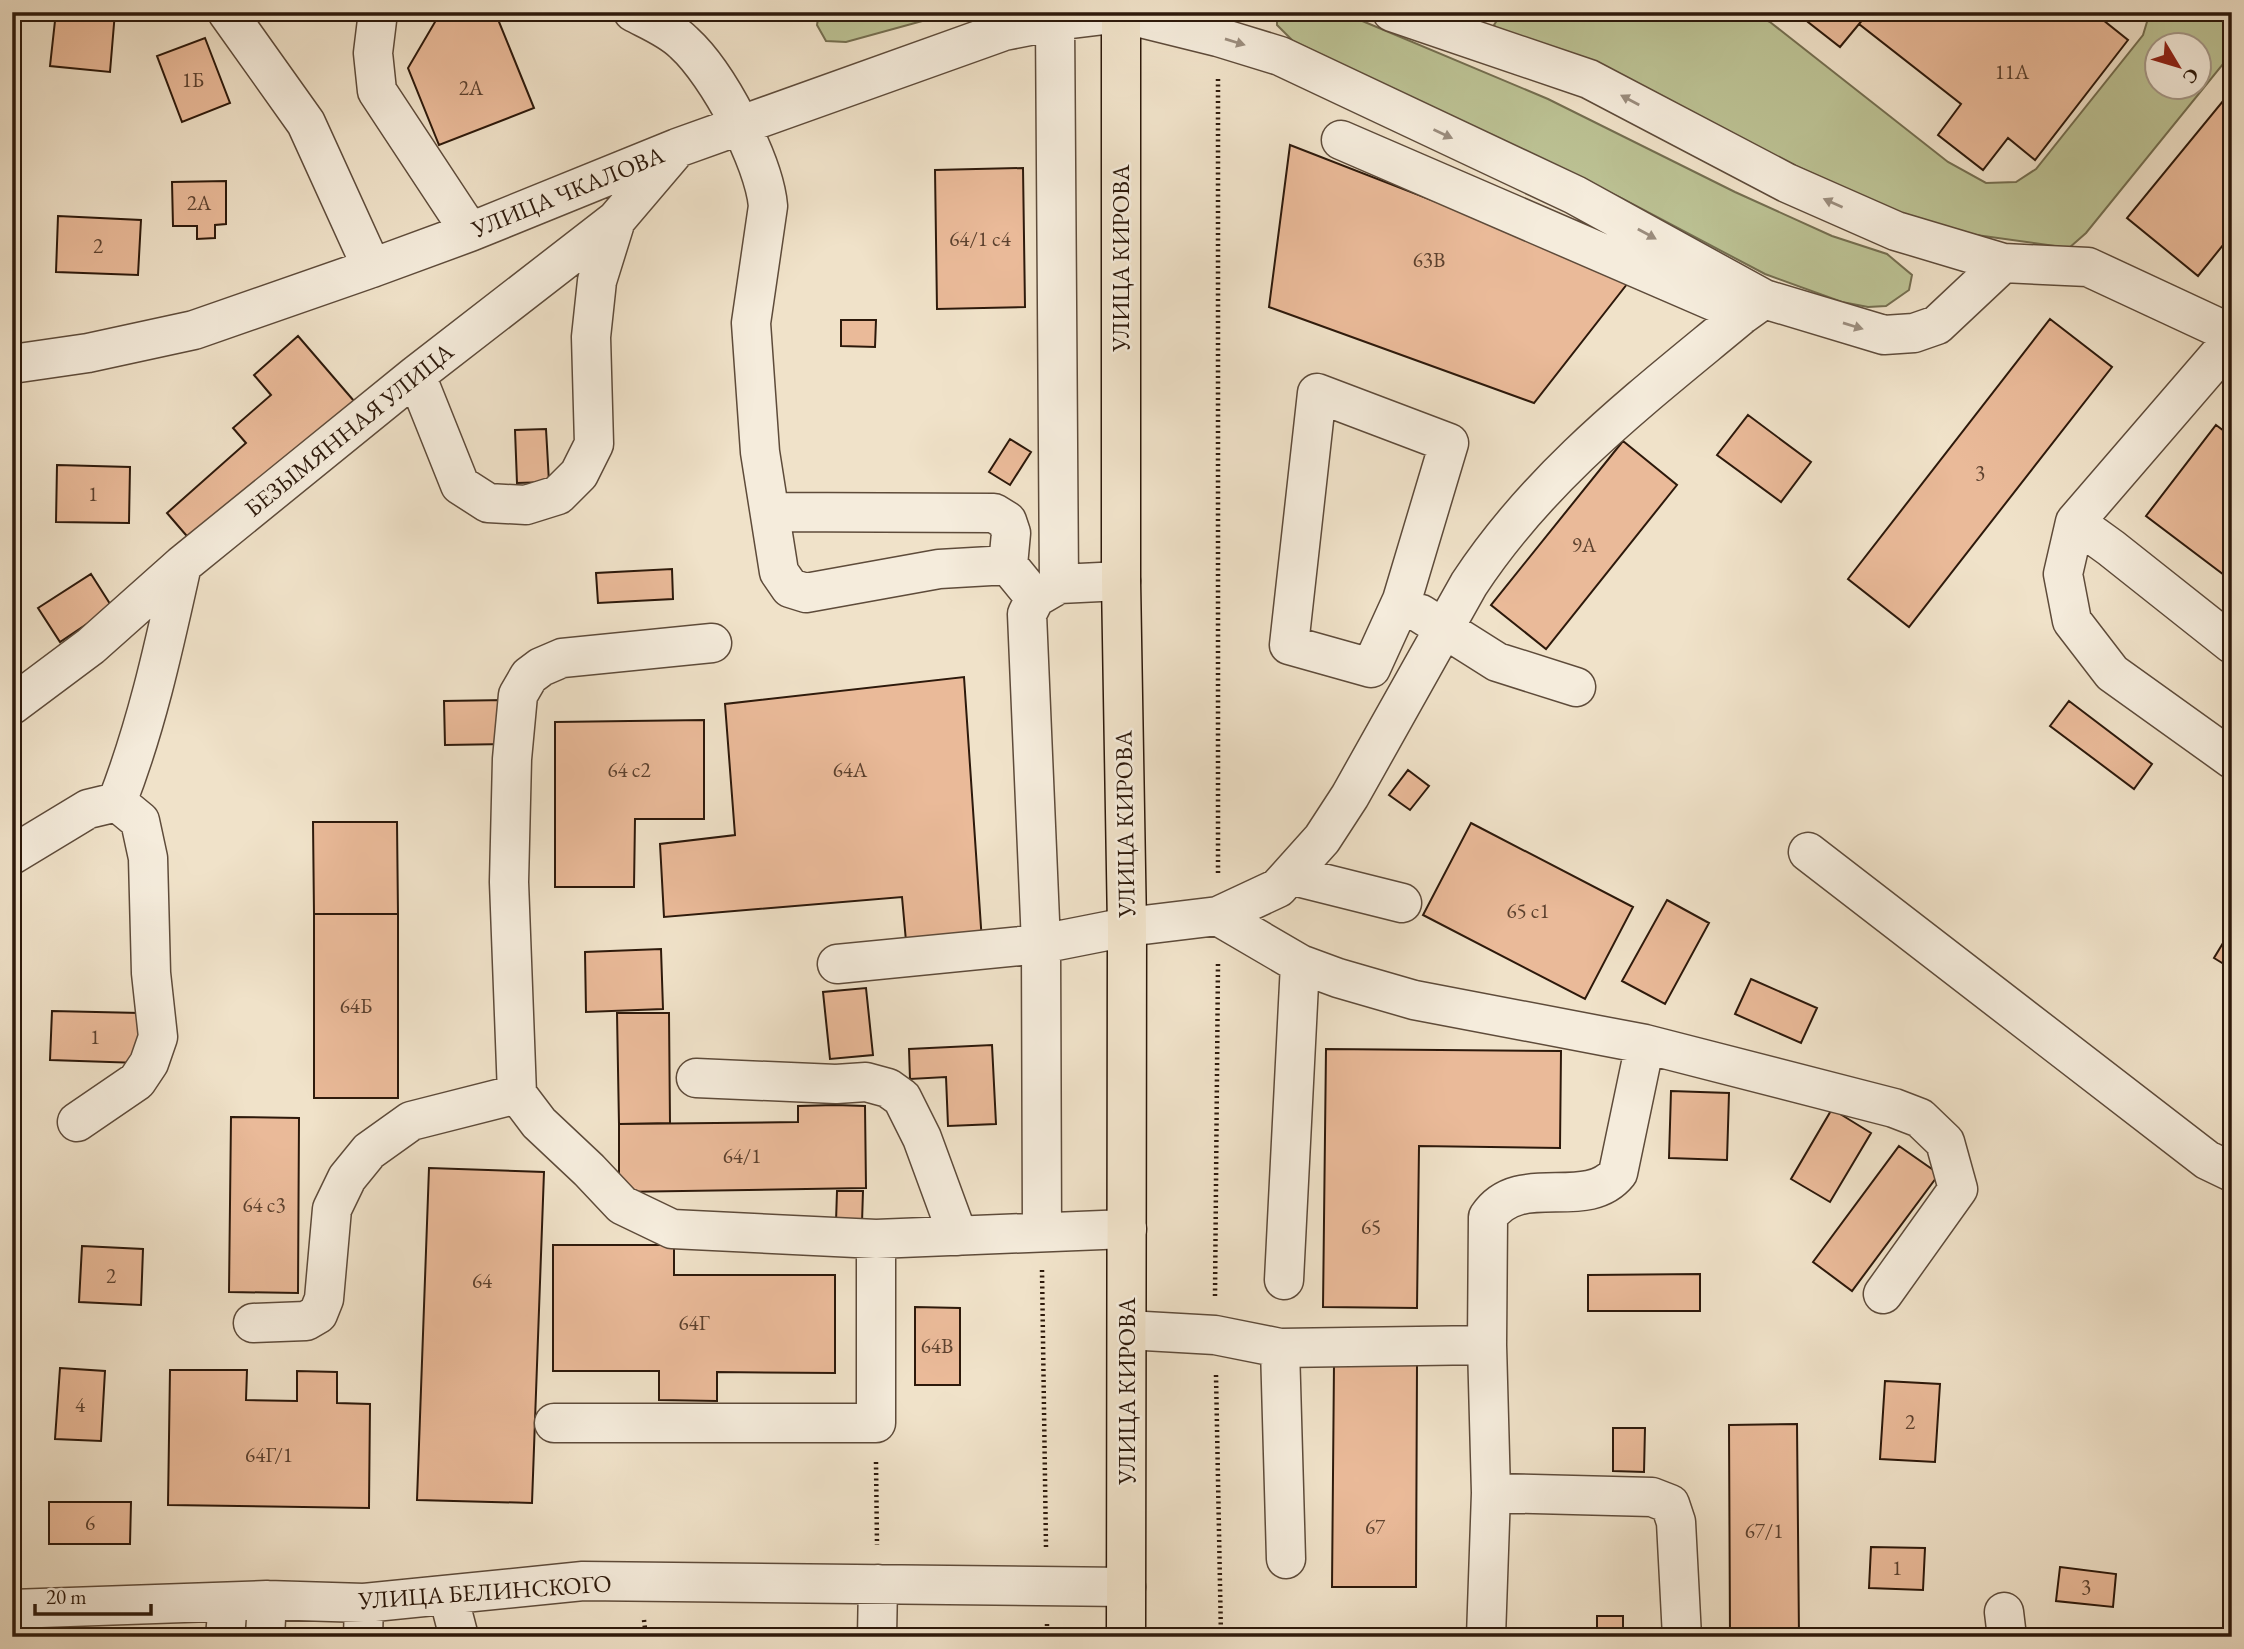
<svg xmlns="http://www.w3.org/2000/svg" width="2244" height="1649" viewBox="0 0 2244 1649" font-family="'EB Garamond',serif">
	<rect width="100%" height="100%" fill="#f0e2c9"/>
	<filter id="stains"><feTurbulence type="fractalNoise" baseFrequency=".00286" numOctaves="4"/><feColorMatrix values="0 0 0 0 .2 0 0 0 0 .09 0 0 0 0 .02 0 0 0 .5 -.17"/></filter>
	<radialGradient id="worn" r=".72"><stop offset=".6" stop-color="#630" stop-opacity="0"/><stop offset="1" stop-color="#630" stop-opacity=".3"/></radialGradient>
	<path fill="#bcc294" stroke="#746e50" stroke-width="2" fill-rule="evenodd" d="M819 12H955L846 42 826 41 817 25Z
		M1282 12H1333L1360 20 1548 99 1735 192 1832 236 1887 254 1912 275 1909 290 1886 306 1868 307 1842 302 1765 274 1621 198 1293 41 1277 25V18Z
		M1652 12H1750L1770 22 1948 162 1986 183 2016 182 2036 169 2143 35 2150 12H2232V53L2086 233 2069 248 1969 234 1920 222 1499 32 1494 25 1498 19 1512 17 1605 21ZM2156 46H2198V88H2156Z"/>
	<path fill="#eaba99" stroke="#2d190b" stroke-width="2" d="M56 12H115L110 72 50 66Z
		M431 12H495L534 108 439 145 408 68 435 22Z
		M1816 12H1869L1840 47 1808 22Z
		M1869 12H2093L2128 40 2035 160 2008 138 1983 170 1938 135 1961 104 1859 24Z
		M205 38 230 103 182 122 157 56Z
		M2232 90V234L2198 276 2127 218Z
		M1290 145 1537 241 1631 279 1534 403 1269 307Z
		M1023 168 1025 307 937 309 935 170Z
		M226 181V224L215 225V238L197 239V226H173L172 182Z
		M58 216 141 220 138 275 56 272Z
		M2050 319 2112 367 1909 627 1848 579Z
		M841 320H876L875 347 841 346Z
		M298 336 354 401 192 542 167 513 246 443 233 428 271 395 254 375Z
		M1748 415 1811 462 1781 502 1717 455Z
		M2216 425 2232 437V581L2146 516Z
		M546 429 549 482 517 483 515 430Z
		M1010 439 1031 452 1010 485 989 472Z
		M1623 441 1677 485 1546 649 1491 605Z
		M57 465 130 467 129 523 56 522Z
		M672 569 673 599 598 603 596 573Z
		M91 574 112 607 60 642 38 608Z
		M964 677 982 942 907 952 902 897 664 917 660 844 735 835 725 704Z
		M506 700 507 744 445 745 444 701Z
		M2069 701 2152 764 2134 789 2050 726Z
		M704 720V819H635L634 887H555V722Z
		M1408 770 1429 786 1410 810 1389 795Z
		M313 822H397L398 914H314Z
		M1471 823 1633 907 1585 999 1423 915Z
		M1667 900 1709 923 1665 1004 1622 981Z
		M314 914H398V1098H314Z
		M2232 928V969L2214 958Z
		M661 949 663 1009 586 1012 585 952Z
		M1751 979 1817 1008 1801 1043 1735 1014Z
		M866 988 873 1055 830 1059 823 992Z
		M52 1011 140 1013 139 1063 50 1060Z
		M617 1013H669L670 1123 619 1124Z
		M992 1045 996 1124 948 1126 946 1077 910 1079 909 1049Z
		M1326 1049 1561 1051 1560 1148 1419 1146 1417 1308 1323 1307Z
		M1671 1091 1729 1093 1727 1160 1669 1158Z
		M835 1105 865 1106 866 1188 619 1192V1124L798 1122V1106Z
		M1832 1109 1871 1133 1830 1202 1791 1179Z
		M231 1117 299 1118 298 1293 229 1292Z
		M1899 1146 1939 1174 1852 1291 1813 1262Z
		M429 1168 544 1172 532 1503 417 1500Z
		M837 1191H863L862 1223 836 1222Z
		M553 1245H674V1275H835V1373L717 1372V1401L659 1400V1371H553Z
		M82 1246 143 1249 141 1305 79 1302Z
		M1700 1274V1311H1588V1275Z
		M915 1307 960 1308V1385H915Z
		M1334 1363 1417 1364 1416 1587H1332Z
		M60 1368 105 1371 101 1441 55 1439Z
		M170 1370H247L246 1400 297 1401V1371L337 1372V1403L370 1404 369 1508 168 1505Z
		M1885 1381 1940 1384 1935 1462 1880 1459Z
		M1797 1424 1799 1637H1730L1729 1425Z
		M1613 1428H1645L1644 1472 1613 1471Z
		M49 1502H131L130 1544H49Z
		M1871 1547 1925 1548 1923 1590 1869 1588Z
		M2060 1567 2116 1574 2113 1607 2056 1601Z
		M1597 1616H1623V1637H1597Z"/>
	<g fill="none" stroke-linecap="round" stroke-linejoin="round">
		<defs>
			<path id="minor" d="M227 12 306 123 372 268
				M378 12 373 53 377 91 470 232
				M633 12C650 21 670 29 684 43 718 74 764 161 768 206L751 323 760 452 779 572 790 588 806 593 939 569 1008 565 1035 598
				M1055 21 1059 584
				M1341 140 1743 314
				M2003 263 2088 267 2232 334
				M2232 340 2075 522 2063 574 2072 621 2112 673 2232 759
				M12 364 88 353 194 330 372 268 470 232 677 148 1004 31 1055 21 1121 13 1218 37 1280 56 1575 195 1764 299 1884 335 1914 333 1937 325 2003 263 1896 231 1787 183 1589 79 1392 12
				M416 375 460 485 488 503 526 505 558 495 579 474 594 444 591 337 597 281 616 220
				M1317 393 1449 443 1402 600 1371 668 1289 645Z
				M770 512 994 513 1007 521 1011 533 1008 565
				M2075 522 2111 548 2232 644
				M1421 614 1497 662 1576 687
				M712 643 562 658 541 667 529 676 518 695 512 759 509 882 517 1094 539 1123 589 1170 622 1205 672 1229 876 1239 1127 1229
				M12 705 91 646 182 565 416 375 616 220 673 153
				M117 802C147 725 164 646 182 565
				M1808 852 2207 1160 2232 1172
				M12 855 88 809 117 802 140 821 148 858 151 973 158 1037 149 1063 137 1081 77 1122
				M1290 875 1402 903
				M1218 916 1300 964 1338 978 1414 1000 1645 1044 1894 1108 1920 1118 1945 1142 1958 1189 1883 1294
				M837 964 1041 944 1127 927 1218 916 1278 888 1322 839 1350 796 1469 584C1542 473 1642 398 1743 314L1764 299
				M696 1078 836 1084 866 1082 888 1088 902 1098 922 1138 958 1236
				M1042 1231 1041 944 1027 614 1035 598 1059 584 1121 581
				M1284 1280 1300 964
				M253 1323 306 1321 318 1314 324 1299 332 1209 347 1178 369 1151 411 1121 517 1094
				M1127 1330 1215 1335 1280 1348 1487 1345
				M1280 1348 1286 1559
				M554 1423H876V1239
				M1491 1493 1652 1497 1670 1504 1676 1522 1682 1637
				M448 1595 459 1637
				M12 1609 267 1600 364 1603 583 1581 1126 1587
				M2004 1612 2007 1637
				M225 1637 228 1602
				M265 1637 267 1600
				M363 1637 364 1603
				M877 1637 878 1584
				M1486 1637 1491 1493 1487 1345 1488 1217C1519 1170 1586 1213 1618 1173L1645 1044"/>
			<path id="major" d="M1121 12V581L1127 927 1126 1637"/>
		</defs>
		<use href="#minor" stroke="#5e4b3a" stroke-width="41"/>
		<use href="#major" stroke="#2d190b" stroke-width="41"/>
		<path stroke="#2d190b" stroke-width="4.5" stroke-dasharray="2 3.5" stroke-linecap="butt" d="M1218 873V77
			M1042 1270 1046 1548
			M1215 1296 1218 962
			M1216 1375 1221 1637
			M876 1462 877 1545
			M644 1620 646 1637
			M1047 1624V1637"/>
		<use href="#minor" stroke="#f5ecdc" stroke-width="38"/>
		<use href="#major" stroke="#f0e2c9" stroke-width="38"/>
	</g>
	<defs><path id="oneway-solid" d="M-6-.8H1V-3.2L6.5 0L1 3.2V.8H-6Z" transform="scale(1.75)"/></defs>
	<g fill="#9b8d7e">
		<use href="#oneway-solid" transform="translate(1235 42) rotate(17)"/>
		<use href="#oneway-solid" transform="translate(1630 100) rotate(-152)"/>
		<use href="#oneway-solid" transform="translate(1443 134) rotate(25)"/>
		<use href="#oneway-solid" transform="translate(1833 203) rotate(-156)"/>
		<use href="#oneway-solid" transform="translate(1647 234) rotate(29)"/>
		<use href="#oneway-solid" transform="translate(1853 326) rotate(17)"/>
	</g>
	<g text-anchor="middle" stroke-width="5" stroke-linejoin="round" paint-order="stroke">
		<g font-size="21" fill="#5c412e">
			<text x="2012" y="79">11А</text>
			<text x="193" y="87">1Б</text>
			<text x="471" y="95">2А</text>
			<text x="199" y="210">2А</text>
			<text x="980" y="246">64/1 с4</text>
			<text x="98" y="253">2</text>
			<text x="1429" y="267">63В</text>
			<text x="1980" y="480">3</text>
			<text x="93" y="501">1</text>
			<text x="1584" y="552">9А</text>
			<text x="629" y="777">64 с2</text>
			<text x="850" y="777">64А</text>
			<text x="1528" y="918">65 с1</text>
			<text x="356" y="1013">64Б</text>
			<text x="95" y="1044">1</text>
			<text x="742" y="1163">64/1</text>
			<text x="264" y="1212">64 с3</text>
			<text x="1371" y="1234">65</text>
			<text x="111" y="1283">2</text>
			<text x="482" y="1288">64</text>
			<text x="694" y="1330">64Г</text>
			<text x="937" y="1353">64В</text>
			<text x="80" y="1412">4</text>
			<text x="1910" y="1429">2</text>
			<text x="269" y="1462">64Г/1</text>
			<text x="90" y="1530">6</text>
			<text x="1375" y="1534">67</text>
			<text x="1764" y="1538">67/1</text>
			<text x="1897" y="1575">1</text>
			<text x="2086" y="1594">3</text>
		</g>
		<g font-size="24" fill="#2d190b" stroke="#f5ecdc">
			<text transform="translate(568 192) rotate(-22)" y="8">УЛИЦА ЧКАЛОВА</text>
			<text transform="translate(1121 258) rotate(-90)" y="8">УЛИЦА КИРОВА</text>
			<text transform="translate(349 430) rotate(-39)" y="8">БЕЗЫМЯННАЯ УЛИЦА</text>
			<text transform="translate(1125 824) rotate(-91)" y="8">УЛИЦА КИРОВА</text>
			<text transform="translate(1127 1391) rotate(-90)" y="8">УЛИЦА КИРОВА</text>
			<text transform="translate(485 1592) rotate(-4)" y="8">УЛИЦА БЕЛИНСКОГО</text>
		</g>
	</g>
	<rect width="2244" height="1649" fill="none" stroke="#f0e2c9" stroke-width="42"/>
	<rect x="14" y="14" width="2216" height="1621" fill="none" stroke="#2d190b" stroke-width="3.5"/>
	<rect x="21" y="21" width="2202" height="1607" fill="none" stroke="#2d190b" stroke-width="2"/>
	<g transform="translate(2178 66) rotate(128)"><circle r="33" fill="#f5ecdc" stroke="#a59888" stroke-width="2"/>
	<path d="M0-5L12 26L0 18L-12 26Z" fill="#8f2418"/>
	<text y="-10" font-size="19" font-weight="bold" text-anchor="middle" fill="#2d190b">С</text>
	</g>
	<path d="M35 1604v10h116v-10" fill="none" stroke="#2d190b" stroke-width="3.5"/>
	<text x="46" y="1604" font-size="21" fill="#2d190b" stroke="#f5ecdc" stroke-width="5" paint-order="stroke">20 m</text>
	<rect width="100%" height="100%" filter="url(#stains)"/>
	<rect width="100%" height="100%" fill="url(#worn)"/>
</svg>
